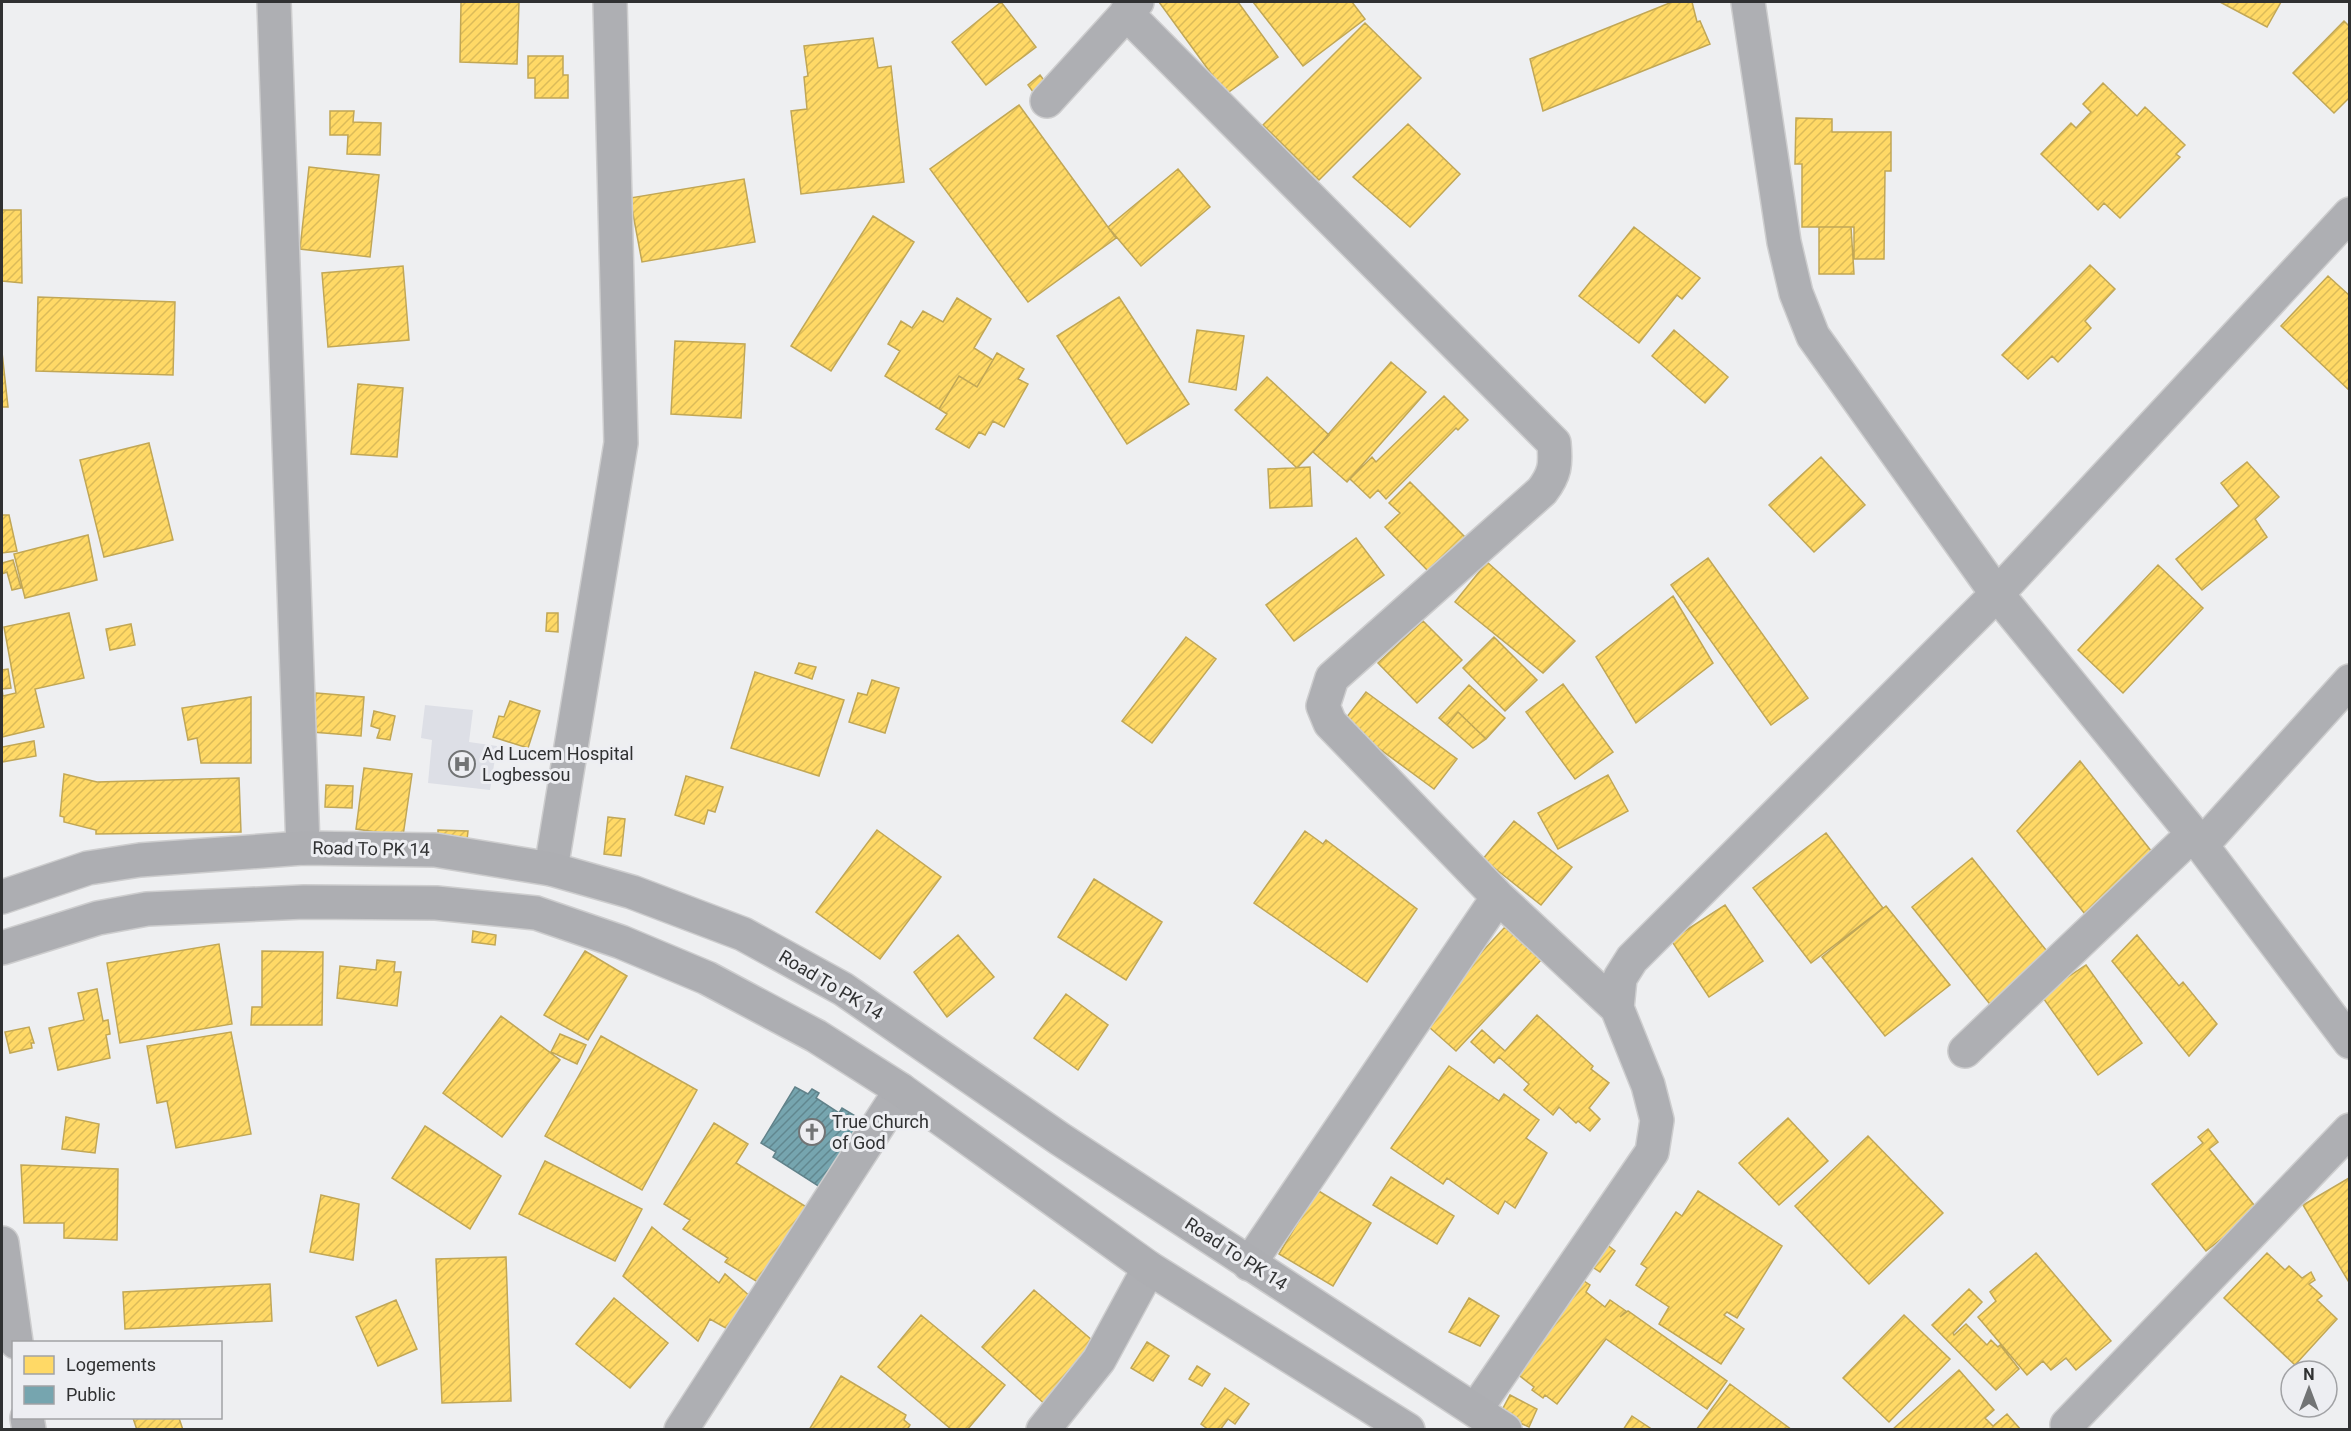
<svg xmlns="http://www.w3.org/2000/svg" width="2351" height="1431" viewBox="0 0 2351 1431" font-family="Roboto,sans-serif">
	<defs>
		<pattern id="homes-hatch" width="6" height="6" patternUnits="userSpaceOnUse" patternTransform="scale(1.5)"><rect width="6" height="6" fill="#ffd966"/><path d="M-1 1l2-2M0 6l6-6M5 7l2-2" fill="none" stroke="#dbbb59"/></pattern>
		<pattern id="public-hatch" width="6" height="6" patternUnits="userSpaceOnUse" patternTransform="scale(1.5)"><rect width="6" height="6" fill="#76a5af"/><path d="M-1 1l2-2M0 6l6-6M5 7l2-2" fill="none" stroke="#61878f"/></pattern>
	</defs>
	<rect width="100%" height="100%" fill="#eeeff1"/>
	<path fill="#dddfe6" d="M425 705 473 710 469 742 497 746 490 790 428 783 432 740 421 738Z"/>
	<path fill="url(#homes-hatch)" stroke="#c1a756" stroke-width="1.5" d="M461 2H519L517 64 460 62Z
		M1001 2 1036 47 986 85 952 42Z
		M1159 2H1238L1278 57 1226 94Z
		M1253 2H1352L1365 19 1303 66Z
		M1672 2H1692L1697 22 1700 21 1710 44 1543 111 1530 59Z
		M2220 2H2281L2267 27Z
		M2344 21 2350 27V97L2334 113 2293 73Z
		M1365 23 1421 78 1319 180 1263 125Z
		M873 38 878 68 891 66 904 182 801 194 791 111 807 109 804 77 808 76 804 46Z
		M528 56H563V75H568V98H535V78H528Z
		M1040 75 1049 87 1036 96 1028 85Z
		M2103 83 2137 116 2145 107 2185 145 2176 154 2180 157 2120 218 2104 203 2098 210 2041 154 2071 123 2076 128 2091 112 2083 104Z
		M1019 105 1116 238 1028 302 930 169Z
		M330 111H354L353 122 381 123 380 155 347 154 348 135H330Z
		M1796 118 1832 119V132H1891V171H1885L1884 259H1854V227H1802V164H1795Z
		M1408 124 1460 174 1410 227 1353 177Z
		M309 167 379 175 370 257 300 249Z
		M1178 169 1210 207 1141 266 1108 227Z
		M744 179 755 242 642 262 630 198Z
		M2 210H21L22 283 2 281Z
		M873 216 914 242 831 371 791 346Z
		M1634 227 1700 278 1682 299 1677 295 1639 343 1579 296Z
		M1819 227H1851L1854 274H1819Z
		M2090 265 2115 289 2085 321 2091 328 2058 362 2052 356 2028 379 2002 355Z
		M403 266 409 340 328 347 322 273Z
		M2328 276 2350 296V391L2281 326Z
		M38 297 175 302 173 375 36 371Z
		M1119 297 1189 404 1127 444 1057 336Z
		M957 298 991 319 974 348 993 360 977 387 959 376 939 409 885 376 900 351 888 344 901 321 912 328 923 311 943 322Z
		M1197 330 1244 336 1236 390 1189 382Z
		M1674 330 1728 377 1705 403 1652 356Z
		M675 341 745 344 741 418 671 414Z
		M2 352 8 407H2Z
		M997 353 1024 369 1018 379 1028 384 1004 427 993 421 985 435 979 432 969 448 936 429 947 414 939 409 959 376 977 387Z
		M1391 362 1426 392 1347 482 1313 452Z
		M1267 377 1329 435 1297 468 1235 410Z
		M358 384 403 388 397 457 351 454Z
		M1444 396 1468 420 1458 430 1456 428 1386 499 1378 490 1370 498 1350 479 1372 457 1376 462Z
		M149 443 173 540 104 557 80 460Z
		M1821 457 1865 505 1814 552 1769 505Z
		M2247 462 2279 497 2255 519 2267 537 2202 590 2176 559 2239 506 2221 483Z
		M1310 467 1312 506 1270 508 1268 469Z
		M1410 482 1467 539 1431 574 1385 527 1400 513 1389 503Z
		M2 515H9L17 551 2 553Z
		M88 535 97 580 25 598 14 554Z
		M1356 538 1384 575 1294 641 1266 605Z
		M1708 558 1808 698 1771 725 1671 585Z
		M13 560 21 588 12 590 7 572 2 574V563Z
		M1487 562 1575 641 1543 673 1455 602Z
		M2158 565 2203 608 2123 693 2078 650Z
		M1673 596 1713 663 1636 723 1596 657Z
		M69 613 84 678 35 689 44 727 2 737V670L8 669 11 688 2 689 3 696 16 693 4 627Z
		M547 613H558V632L546 631Z
		M1423 621 1462 660 1417 703 1378 663Z
		M131 624 135 645 110 650 106 629Z
		M1186 637 1216 659 1152 743 1122 721Z
		M1494 637 1537 680 1505 711 1463 668Z
		M799 663 816 667 812 679 795 673Z
		M755 672 844 700 819 776 731 748Z
		M872 680 899 688 885 733 849 722 858 693 867 695Z
		M1563 684 1613 752 1575 779 1526 712Z
		M1469 685 1505 718 1486 739 1458 712 1447 725 1439 718Z
		M1366 692 1457 759 1434 789 1343 722Z
		M316 693 364 697 361 736 312 732Z
		M251 697V763H201L197 738 188 740 182 708Z
		M510 701 540 711 528 748 493 737 499 716 504 717Z
		M374 711 395 716 390 740 377 738 380 729 371 726Z
		M1458 712 1486 739 1473 748 1447 725Z
		M34 741 36 756 2 762V747Z
		M2080 761 2152 852 2090 920 2017 831Z
		M364 768 412 774 403 836 356 829Z
		M64 774 97 782 239 778 241 832 96 834V830L64 822V817L60 816Z
		M1608 775 1628 811 1558 849 1538 813Z
		M686 776 723 787 715 812 708 810 704 824 675 815Z
		M326 785 353 786 352 808 325 807Z
		M608 817 625 819 621 856 604 854Z
		M1514 821 1572 867 1541 905 1483 859Z
		M438 830 468 831 467 840 438 839Z
		M877 830 941 877 880 959 816 912Z
		M1305 831 1323 844 1326 840 1417 909 1367 982 1254 903Z
		M1826 833 1883 908 1811 963 1753 888Z
		M1972 858 2054 960 1993 1008 1912 907Z
		M1094 879 1162 922 1126 980 1058 937Z
		M1725 905 1763 961 1709 997 1671 940Z
		M1886 906 1950 985 1885 1036 1822 957Z
		M1505 927 1541 960 1456 1051 1420 1019Z
		M473 931 496 935 495 945 472 942Z
		M958 935 994 977 947 1017 914 972Z
		M2137 935 2179 986 2183 982 2217 1024 2189 1056 2112 961Z
		M219 944 232 1024 120 1043 107 963Z
		M262 951 323 952 322 1025H251L252 1007H262Z
		M585 951 627 976 588 1040 544 1015Z
		M377 960 395 962 394 972H401L397 1006 337 998 340 966 376 970Z
		M2086 965 2142 1043 2098 1075 2041 995Z
		M97 989 103 1021 108 1020 110 1034 106 1035 110 1058 58 1070 49 1028 84 1020 78 993Z
		M1066 994 1108 1025 1078 1070 1034 1038Z
		M1537 1015 1593 1066 1591 1069 1609 1083 1589 1108 1600 1119 1590 1131 1578 1121 1576 1123 1559 1107 1553 1115 1524 1090 1529 1084 1499 1057 1494 1063 1471 1042 1482 1030 1505 1051Z
		M501 1016 560 1060 502 1137 443 1093Z
		M29 1027 34 1043H31L32 1048 10 1053 5 1032Z
		M231 1032 251 1134 176 1148 167 1101 157 1103 147 1046Z
		M560 1034 586 1045 577 1064 551 1052Z
		M601 1036 697 1090 642 1190 545 1136Z
		M1449 1066 1499 1101 1504 1094 1539 1120 1526 1138 1547 1153 1515 1208 1505 1201 1498 1214 1447 1178 1443 1184 1391 1148Z
		M66 1117 99 1124 95 1153 62 1149Z
		M1788 1118 1828 1161 1779 1205 1739 1163Z
		M714 1123 748 1144 736 1163 808 1208 761 1284 725 1262 728 1258 683 1229 690 1220 664 1204Z
		M425 1126 501 1176 470 1229 392 1178Z
		M2208 1129 2218 1142 2209 1149 2258 1210 2206 1251 2152 1184 2203 1143 2198 1137Z
		M1868 1136 1943 1213 1869 1284 1795 1206Z
		M545 1161 642 1209 615 1261 519 1214Z
		M21 1165 118 1169 117 1240 64 1238V1223H24Z
		M1391 1177 1454 1216 1437 1244 1373 1205Z
		M2349 1178 2350 1179V1284L2303 1205Z
		M1317 1190 1371 1223 1333 1286 1279 1254Z
		M1698 1191 1782 1246 1737 1318 1727 1312 1724 1315 1744 1329 1721 1364 1659 1324 1669 1307 1636 1285 1647 1268 1641 1264 1676 1212 1682 1216Z
		M321 1195 359 1204 353 1260 310 1252Z
		M652 1227 719 1283 725 1274 753 1299 731 1331 710 1319 698 1341 623 1276Z
		M1606 1244 1615 1251 1600 1272 1591 1266Z
		M2036 1253 2111 1341 2076 1370 2066 1358 2051 1370 2043 1361 2027 1375 1978 1317 1996 1301 1990 1292Z
		M2267 1253 2285 1270 2289 1266 2302 1278 2311 1272 2315 1280 2309 1284 2322 1296 2317 1300 2337 1319 2295 1365 2224 1298Z
		M506 1257 511 1401 442 1403 436 1259Z
		M1581 1279 1590 1285 1586 1292 1605 1307 1610 1300 1626 1311 1620 1317 1628 1311 1727 1381 1707 1409 1606 1339 1557 1404 1545 1395 1543 1398 1532 1390 1534 1387 1511 1369Z
		M270 1284 272 1321 125 1329 123 1292Z
		M1969 1289 1982 1302 1953 1333 1954 1335 1966 1324 1987 1345 1991 1340 1998 1347 2000 1345 2019 1369 1996 1390 1932 1325Z
		M1034 1290 1100 1347 1048 1407 982 1347Z
		M614 1298 668 1343 630 1388 576 1344Z
		M1469 1298 1499 1316 1480 1346 1449 1332Z
		M396 1300 417 1349 378 1366 356 1317Z
		M921 1315 1005 1385 967 1430H952L878 1367Z
		M1904 1315 1950 1359 1889 1422 1843 1378Z
		M1147 1342 1169 1356 1153 1381 1131 1368Z
		M1197 1366 1210 1374 1202 1386 1189 1379Z
		M1959 1370 1994 1410 1985 1418 1993 1426 2007 1414 2021 1430H1892Z
		M841 1376 906 1415 904 1420 910 1425 907 1430H809Z
		M1730 1384 1792 1430H1696Z
		M1225 1388 1249 1404 1235 1424 1228 1419 1220 1430H1209L1201 1424Z
		M1510 1395 1537 1409 1529 1427 1500 1414Z
		M1632 1416 1653 1430H1623Z
		M133 1418H179L183 1430H137Z"/>
	<path fill="url(#public-hatch)" stroke="#61828a" stroke-width="1.5" d="M795 1087 808 1094 812 1089 819 1093 816 1098 839 1113 842 1108 862 1120 823 1189 773 1157 776 1152 761 1143Z"/>
	<g fill="none" stroke-linecap="round" stroke-linejoin="round">
		<defs>
			<path id="minor" d="M274 2 303 848
				M1748 2 1784 242 1796 293 1813 336 1997 594 2193 834 2350 1042
				M1126 13 1554 443C1556 465 1555 474 1542 491L1332 678 1323 706 1330 723 1498 897 1617 1008
				M1047 101 1137 2
				M2202 845 2350 681
				M551 869 621 443 610 2
				M1965 1051 2193 834
				M1249 1264 1498 897
				M1476 1409 1652 1152 1657 1120 1648 1085 1617 1008 1620 978 1632 959 1997 594 2350 214
				M2067 1425 2350 1130
				M681 1430 901 1090
				M1043 1430 1099 1360 1149 1268"/>
			<path id="secondary" d="M2 897 88 868 140 860 303 848 435 850 551 869 632 892 743 934 843 989 1060 1139 1505 1430
				M2 948 98 918 147 909 304 902 436 903 536 913 621 942 707 978 816 1036 901 1090 1149 1268 1408 1430
				M2 1243 16 1342
				M27 1418 29 1430"/>
		</defs>
		<use href="#minor" stroke="#cdcdce" stroke-width="36"/>
		<use href="#secondary" stroke="#cdcdce" stroke-width="36"/>
		<use href="#minor" stroke="#aeafb3" stroke-width="33"/>
		<use href="#secondary" stroke="#adaeb2" stroke-width="33"/>
	</g>
	<defs>
		<symbol id="hospital-ring" viewBox="-11 -11 22 22"><circle r="9.5" fill="#edeef2" stroke="#727475" stroke-width="1.5"/><path d="M-5-5h3v3.5h4V-5h3V5h-3V1.5h-4V5h-3Z" fill="#727475"/></symbol>
		<symbol id="church-ring" viewBox="-11 -11 22 22"><circle r="9.5" fill="#edeef2" stroke="#727475" stroke-width="1.5"/><path d="M-1.2-6h2.4v3.5h3.3v2.4h-3.3V6h-2.4V-.1h-3.3v-2.4h3.3Z" fill="#727475"/></symbol>
	</defs>
	<g fill-rule="evenodd">
		<use href="#hospital-ring" x="447" y="749" width="30" height="30"/>
		<use href="#church-ring" x="797" y="1117" width="30" height="30"/>
	</g>
	<g text-anchor="middle" stroke-width="6" stroke-linejoin="round" paint-order="stroke">
		<g font-size="18" fill="#303132" stroke="#edeef2" text-anchor="start">
			<text x="482" y="760">Ad Lucem Hospital<tspan x="482" dy="21">Logbessou</tspan></text>
			<text x="832" y="1128">True Church<tspan x="832" dy="21">of God</tspan></text>
		</g>
		<g font-size="18" fill="#303132" stroke="#edeef2">
			<text transform="translate(371 849) rotate(1)" y="6">Road To PK 14</text>
			<text transform="translate(831 985) rotate(31)" y="6">Road To PK 14</text>
			<text transform="translate(1236 1254) rotate(33)" y="6">Road To PK 14</text>
		</g>
	</g>
	<rect width="2351" height="1431" fill="none" stroke="#303132" stroke-width="6"/>
	<rect x="12" y="1341" width="210" height="78" fill="#edeef2" stroke="#a1a2a5" stroke-width="1.5"/>
	<rect x="24" y="1356" width="30" height="18" fill="#ffd966" stroke="#a1a2a5" stroke-width="1.5"/>
	<text x="66" y="1371" font-size="18" fill="#303132">Logements</text>
	<rect x="24" y="1386" width="30" height="18" fill="#76a5af" stroke="#a1a2a5" stroke-width="1.5"/>
	<text x="66" y="1401" font-size="18" fill="#303132">Public</text>
	<g transform="translate(2309 1389)"><circle r="28" fill="#edeef2" stroke="#a1a2a5" stroke-width="1.5"/>
	<path d="M0-4.5L10 22L0 15L-10 22Z" fill="#727475"/>
	<text y="-9" font-size="16" font-weight="bold" text-anchor="middle" fill="#303132">N</text>
	</g>
</svg>
